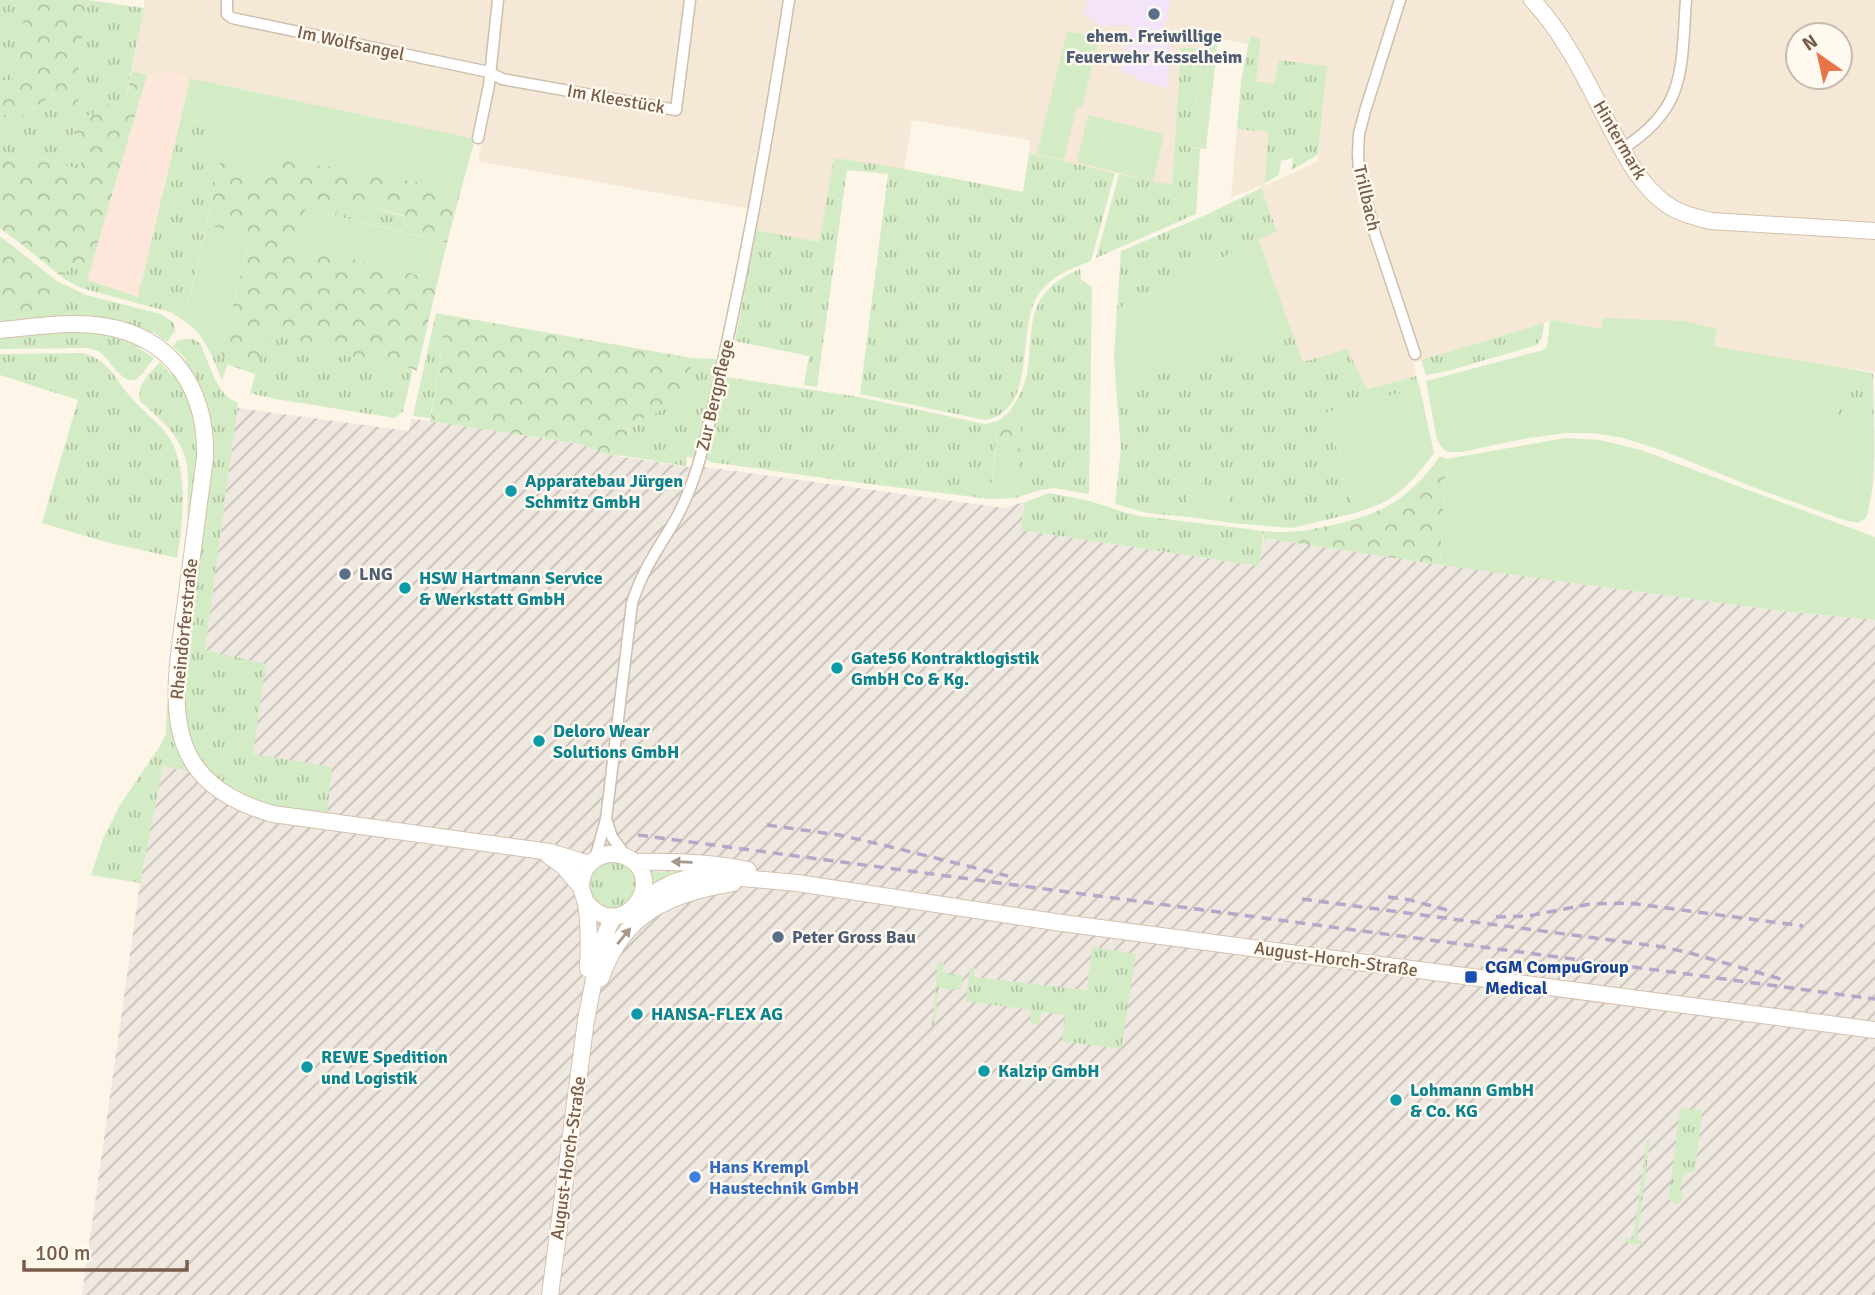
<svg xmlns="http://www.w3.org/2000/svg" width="1875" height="1295" viewBox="0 0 1875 1295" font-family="Signika,sans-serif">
	<defs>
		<pattern id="industrial-furrows" width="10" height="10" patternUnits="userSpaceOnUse" patternTransform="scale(1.75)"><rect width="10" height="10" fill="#eee8e1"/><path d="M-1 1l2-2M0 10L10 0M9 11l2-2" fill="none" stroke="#c6bfb8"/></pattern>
		<pattern id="grass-tufts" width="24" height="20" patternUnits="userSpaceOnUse" patternTransform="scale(1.75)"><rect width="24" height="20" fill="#d3ecc5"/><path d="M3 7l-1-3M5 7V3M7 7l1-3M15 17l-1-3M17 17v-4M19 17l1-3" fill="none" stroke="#b0c2a2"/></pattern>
		<pattern id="forest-crowns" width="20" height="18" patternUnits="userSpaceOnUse" patternTransform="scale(1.75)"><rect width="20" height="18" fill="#d3ecc5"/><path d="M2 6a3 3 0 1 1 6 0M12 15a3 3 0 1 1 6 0" fill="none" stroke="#b0c2a2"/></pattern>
	</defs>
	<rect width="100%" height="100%" fill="#fdf6e8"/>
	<path fill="#f5e8d6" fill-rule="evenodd" d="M145 0H1875V372L1800 360 1768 357 1713 346 1717 329 1601 330 1554 320 1414 362 1416 376 1366 389 1303 362 1259 240 1277 230 1260 186 1231 198 1237 129 1268 132 1265 186 1318 161 1327 66 1274 84 1255 81 1261 40 1250 37 1248 44 1206 36 1204 48 1181 49 1172 186 1029 153 1030 140 912 120 904 169 834 159 819 242 747 229 750 209 478 161 482 141 186 77 159 72 158 78 132 71ZM1798 35H1840V77H1798Z"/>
	<path fill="#fde7db" d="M159 72 190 78 138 297 87 280 147 75 157 78Z"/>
	<path fill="url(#industrial-furrows)" d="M237 408 409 431 411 419 430 421 580 444 610 455 702 469 705 467 1004 508 1025 502 1020 530 1259 566 1264 538 1440 565 1781 611 1875 620V1295H82L140 883 163 766 190 771 216 797 239 811 263 818 253 754 205 650Z"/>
	<path fill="#f3e4fa" d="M1087 0H1171L1160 42 1172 47 1168 88 1136 80V76L1121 72 1131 25 1101 26 1084 14Z"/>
	<path fill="url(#grass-tufts)" d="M0 0H27L13 81 0 80Z
		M88 0 144 8 124 107 114 116 93 115 80 117C73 79 82 38 88 0Z
		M1250 36 1261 39 1256 81 1274 84 1279 60 1327 66 1318 155 1291 170 1293 158 1281 161 1279 175 1265 183 1268 132 1237 129 1241 82Z
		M1181 48H1204L1189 147 1200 149 1196 214 1096 258 1119 174 1172 185Z
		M52 95 68 98 75 136 81 139 84 157 78 169 35 157 14 159 0 148V113L17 121Z
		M181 117 215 126 209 159 220 162 187 309C208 318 216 345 228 363L222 380C207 345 205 332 170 312L81 288 63 278 71 265 89 274 88 280 138 297Z
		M1029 153 1115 173 1091 261C1073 268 1053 275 1040 292 1014 327 1040 410 985 420L860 394 888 174 847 170 817 387 804 385 809 356 735 341 756 230 819 242 834 158 889 166 1023 192Z
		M1261 188 1277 231 1117 309 1121 251 1206 215Z
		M339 198 402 216 411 234 336 216Z
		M1080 269 1081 279 1092 287 1089 494 1054 488 1040 490 1016 498 1021 424 1009 412C1016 402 1023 391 1026 378 1033 350 1026 318 1044 294 1053 282 1067 275 1080 269Z
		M57 281 86 295 161 314 174 323 175 331 167 342 153 332 150 335 139 328 117 322 0 323V319L35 314 43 299 60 293Z
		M1544 323 1542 337 1537 345 1444 372 1426 375 1421 360Z
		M63 331C92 332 113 334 141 345L139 348 154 358C149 364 145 371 140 376 124 392 111 358 98 351 97 351 88 348 87 348L0 349V337Z
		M267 331 317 346 344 355 409 367 412 370V373L403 412 395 418 275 399 250 393Z
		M1292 332 1303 362 1347 349 1367 389 1416 376 1420 388 1327 412 1355 513 1292 528 1233 523 1227 488 1203 491 1201 477 1186 479 1189 517 1147 513 1115 504 1121 448 1116 387Z
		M431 335 444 338 430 418 413 416Z
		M184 339H193L200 343C210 363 215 394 238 403L205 650 266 664 253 754 332 767 327 816 254 803 210 775 189 744 183 714 186 644 212 462 209 413 197 382 184 362 186 359 173 347 177 341Z
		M82 353C107 359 113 375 128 394 139 408 155 419 166 433 190 464 183 522 177 558L106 542 42 523 78 400 0 375V354Z
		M692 358 717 359 704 426 696 458 687 457 685 466 624 456 628 426 686 398Z
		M160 362 171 374 173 373C211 417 197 474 189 527 185 507 190 487 187 467 183 437 161 420 140 401 136 385 150 373 160 362Z
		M1846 368 1873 373 1874 424 1836 416Z
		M726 377 859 397 985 424 998 421 990 499 838 480 710 462 706 459Z
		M1049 493 1090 501 1127 513 1140 516 1264 531 1259 566 1020 530 1025 502Z
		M167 701C172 726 177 749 190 771L163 766 140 883 91 875 103 839 120 805 160 746 166 734Z
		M590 885a23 23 0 1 1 46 0a23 23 0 1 1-46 0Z
		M692 870 652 887 650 873Z
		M1092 947 1136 954 1121 1049 1062 1041 1065 1015 1041 1012 1039 1025 1030 1023 1031 1010 966 1001 970 968H974V977L1087 990Z
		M938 962 944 963 943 972 963 976 961 990 939 988 934 1026H932Z
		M1683 1108 1701 1110 1702 1114 1695 1170 1683 1176 1680 1190 1683 1193 1681 1202 1675 1204 1669 1199 1678 1123 1680 1111Z
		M1647 1139 1650 1140 1637 1239 1644 1242 1642 1245 1625 1242 1626 1238 1633 1239Z"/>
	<path fill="url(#forest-crowns)" d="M27 0H88C83 36 73 82 81 117L93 115 95 105 108 103 114 115 124 107 132 71 147 75 89 274 71 265 63 278 30 251 0 228V148L14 159 35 157 78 169 84 157 81 140 75 136 67 98 52 95 17 121 0 113V80H13Z
		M271 156 461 190 447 243 411 234 402 215 339 199 336 216 306 209 297 245 438 280 417 371 407 367 344 355 317 346 268 332 255 374 229 365 221 354 250 237 206 225 220 162 267 174Z
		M0 236 57 281 60 293 53 303 43 299 35 314 0 319Z
		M436 313 692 358 686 398 628 426 624 456 610 455 580 444 430 421 444 338 431 335Z
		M1009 412 1021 424 1019 462 1004 453 996 446 998 421Z
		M1440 456 1446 459 1440 565 1264 538V531C1285 534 1303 531 1323 527 1377 516 1407 503 1440 456Z"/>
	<path fill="#d3ecc5" d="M1067 31 1099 38 1082 107 1077 106 1064 160 1037 154Z
		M1206 36 1218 38 1206 149 1189 147Z
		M190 78 475 139 461 190 271 157 267 174 209 160 215 126 181 117Z
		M1088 115 1164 134 1153 181 1077 162Z
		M306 209 447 243 438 280 296 245Z
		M206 225 250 236 221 354C213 338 205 316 187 310Z
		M1259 240 1292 332 1116 387 1114 356 1117 309Z
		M1603 318 1684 321 1717 329 1714 346C1758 355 1802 360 1846 368L1836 416 1874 424C1875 454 1875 490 1866 518L1858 523 1844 520 1763 491 1661 450 1623 438 1592 433H1567L1529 438 1461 452H1448L1444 450 1437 440 1426 381 1543 350 1547 347 1550 321 1554 320 1601 329Z
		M1420 388 1434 453C1420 472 1404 492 1382 503 1374 507 1364 510 1355 513L1327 412Z
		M1565 438 1600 440 1641 450 1875 537V620L1781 611 1440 565 1446 459Z
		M996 446 1004 453 1019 462 1016 498 990 499Z
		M1201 477 1203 490 1227 488 1233 523 1189 517 1186 479Z"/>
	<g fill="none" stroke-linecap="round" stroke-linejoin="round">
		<defs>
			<path id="street" d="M227 0V14L232 18 489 72 502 79 676 110 690 0
				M1400 0 1365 111 1359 134 1358 153 1359 171 1375 234 1415 354
				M478 138 489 85 498 0
				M1622 149C1687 108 1681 69 1686 0
				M606 819 612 837 626 856
				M595 859 606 819 632 603C642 573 652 558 668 532 681 512 691 488 698 465 713 416 722 364 733 314 755 210 773 105 789 0"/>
			<path id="secondary" d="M1532 0C1561 30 1584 75 1603 113 1620 145 1636 182 1666 204 1680 214 1695 217 1711 221L1875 231
				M0 330C34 327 69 321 103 326 173 337 207 390 205 458 199 506 192 553 186 601 173 698 155 781 273 814L550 852 589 864
				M549 856 563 866 581 887
				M634 862C673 861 710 862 748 870
				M640 900 672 883 688 878 710 875 797 883 1062 923 1875 1030
				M586 902C623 947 672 875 624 856 613 852 602 854 593 861 586 866 582 875 581 884 581 892 585 897 586 904 590 925 589 948 588 969
				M601 978C623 913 670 893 733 883
				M550 1295 586 1020 601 944 613 917"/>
		</defs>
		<use href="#street" stroke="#cfbeac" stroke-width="13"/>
		<use href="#secondary" stroke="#d5c0ac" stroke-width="18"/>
		<use href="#street" stroke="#fff" stroke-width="10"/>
		<use href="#secondary" stroke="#fff" stroke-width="16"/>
		<path stroke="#b9a5c8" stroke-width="3.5" stroke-dasharray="10 7" stroke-linecap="butt" d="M767 825 839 835 879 844 1008 876
			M638 835 1875 999
			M1388 897 1410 900 1447 910
			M1302 899 1663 947 1690 953 1784 980
			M1496 917 1528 916 1590 904 1629 903 1803 926"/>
	</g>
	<defs><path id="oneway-solid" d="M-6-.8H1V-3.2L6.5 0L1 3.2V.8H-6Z" transform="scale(1.75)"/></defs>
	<g fill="#a79689">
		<use href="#oneway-solid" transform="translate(682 862) rotate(-178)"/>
		<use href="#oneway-solid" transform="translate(624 936) rotate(-51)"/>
	</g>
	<g fill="#5c6f8a" stroke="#fff9ef" stroke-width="2.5">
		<circle cx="1154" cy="14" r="7"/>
		<circle cx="345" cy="574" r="7"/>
		<circle cx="778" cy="937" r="7"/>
	</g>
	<g fill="#0f9aa8" stroke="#fff9ef" stroke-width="2.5">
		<circle cx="511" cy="491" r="7"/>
		<circle cx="405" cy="588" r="7"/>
		<circle cx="837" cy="668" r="7"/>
		<circle cx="539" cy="741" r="7"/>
		<circle cx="637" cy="1014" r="7"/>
		<circle cx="307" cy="1067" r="7"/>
		<circle cx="984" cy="1071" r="7"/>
		<circle cx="1396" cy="1100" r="7"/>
	</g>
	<rect fill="#1a4fb4" stroke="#fff9ef" stroke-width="2.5" x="1464" y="970" width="14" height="14" rx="3.5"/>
	<circle fill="#3f7fe0" stroke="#fff9ef" stroke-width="2.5" cx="695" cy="1177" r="7"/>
	<g text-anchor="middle" stroke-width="5" stroke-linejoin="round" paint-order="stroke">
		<g font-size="18" font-weight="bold" fill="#4e5e75" stroke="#fff9ef" text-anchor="start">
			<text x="1154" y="42" text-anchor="middle">ehem. Freiwillige<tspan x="1154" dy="21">Feuerwehr Kesselheim</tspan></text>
			<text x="359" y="580">LNG</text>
			<text x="792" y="943">Peter Gross Bau</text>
		</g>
		<g font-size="18" fill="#785d4a" stroke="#fff9ef">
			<text transform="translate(351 43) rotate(12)" y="6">Im Wolfsangel</text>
			<text transform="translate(616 99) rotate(10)" y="6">Im Kleestück</text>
			<text transform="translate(1620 140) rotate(60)" y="6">Hintermark</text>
			<text transform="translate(1367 198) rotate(77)" y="6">Trillbach</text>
			<text transform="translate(715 395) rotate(-77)" y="6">Zur Bergpflege</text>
			<text transform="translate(184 629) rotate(-84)" y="6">Rheindörferstraße</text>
			<text transform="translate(1336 959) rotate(8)" y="6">August-Horch-Straße</text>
			<text transform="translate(568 1158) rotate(-82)" y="6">August-Horch-Straße</text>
		</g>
		<g font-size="18" font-weight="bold" fill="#0d838f" stroke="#fff9ef" text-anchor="start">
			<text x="525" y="487">Apparatebau Jürgen<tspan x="525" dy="21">Schmitz GmbH</tspan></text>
			<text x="419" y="584">HSW Hartmann Service<tspan x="419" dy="21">&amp; Werkstatt GmbH</tspan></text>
			<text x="851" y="664">Gate56 Kontraktlogistik<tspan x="851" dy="21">GmbH Co &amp; Kg.</tspan></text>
			<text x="553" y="737">Deloro Wear<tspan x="553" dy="21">Solutions GmbH</tspan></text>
			<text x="651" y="1020">HANSA-FLEX AG</text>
			<text x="321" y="1063">REWE Spedition<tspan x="321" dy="21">und Logistik</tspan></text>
			<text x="998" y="1077">Kalzip GmbH</text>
			<text x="1410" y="1096">Lohmann GmbH<tspan x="1410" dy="21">&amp; Co. KG</tspan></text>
		</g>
		<g font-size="18" font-weight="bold" fill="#164399" stroke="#fff9ef" text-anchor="start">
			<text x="1485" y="973">CGM CompuGroup<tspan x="1485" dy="21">Medical</tspan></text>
		</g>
		<g font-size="18" font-weight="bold" fill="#366cbe" stroke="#fff9ef" text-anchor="start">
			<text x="709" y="1173">Hans Krempl<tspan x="709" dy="21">Haustechnik GmbH</tspan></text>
		</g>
	</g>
	<g transform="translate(1819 56) rotate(326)"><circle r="33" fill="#fff9ef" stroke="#c9bbad" stroke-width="2"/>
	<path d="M0-5L12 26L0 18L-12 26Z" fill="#e9744a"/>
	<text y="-10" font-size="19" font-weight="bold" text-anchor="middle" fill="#785d4a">N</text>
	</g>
	<path d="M24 1260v10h163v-10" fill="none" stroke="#785d4a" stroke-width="3.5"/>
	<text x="35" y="1260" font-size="21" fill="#785d4a" stroke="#fff9ef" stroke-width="5" paint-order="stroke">100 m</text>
</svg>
